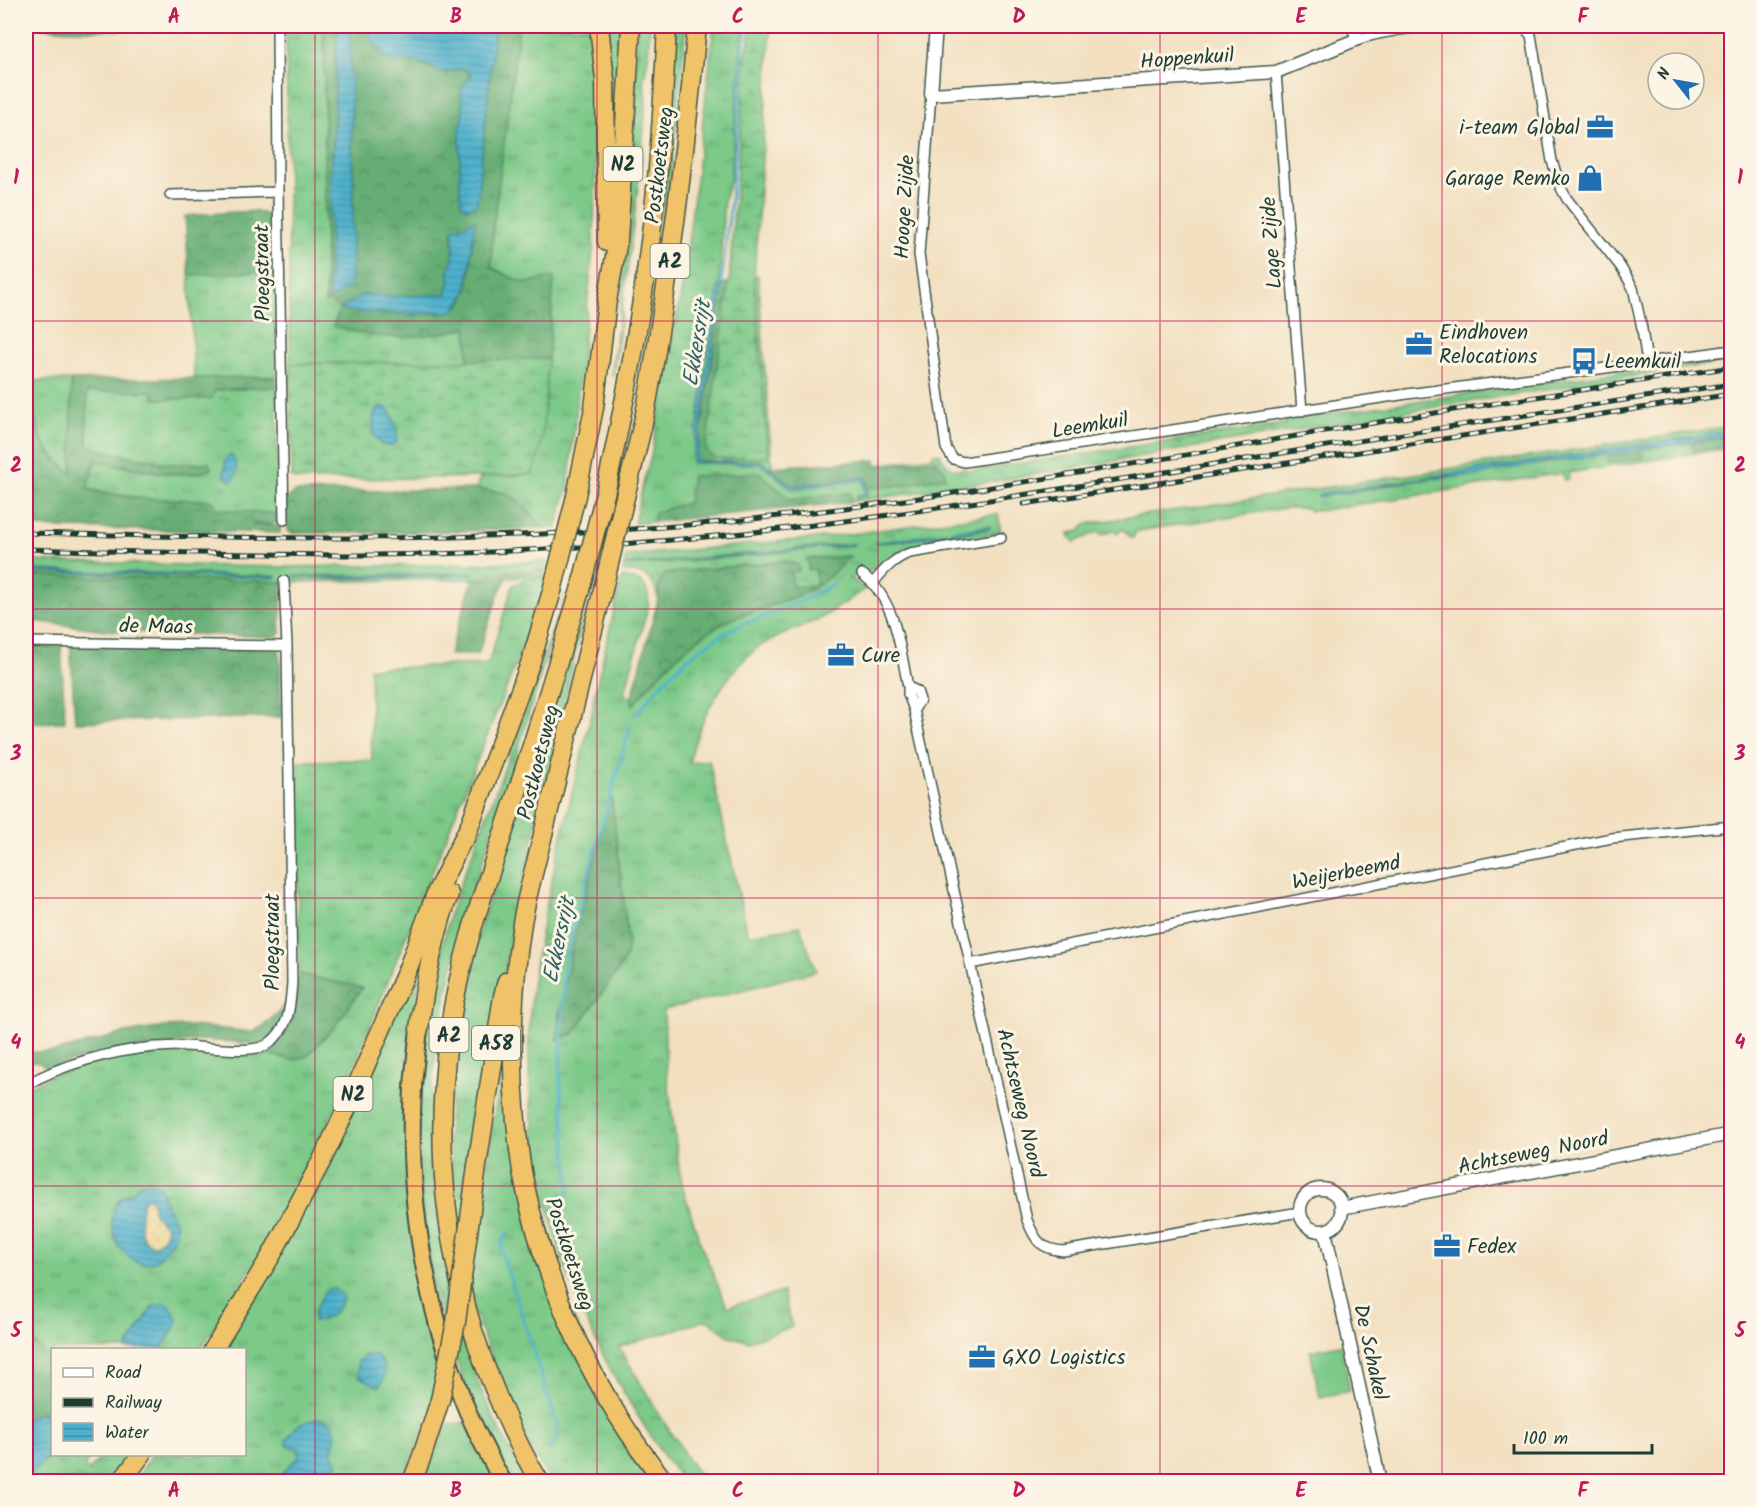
<svg xmlns="http://www.w3.org/2000/svg" width="1757" height="1507" viewBox="0 0 1757 1507" font-family="Kalam,sans-serif">
	<defs>
		<pattern id="grass-tufts" width="24" height="20" patternUnits="userSpaceOnUse" patternTransform="scale(1.5)"><rect width="24" height="20" fill="#7cc988"/><path d="M3 7l-1-3M5 7V3M7 7l1-3M15 17l-1-3M17 17v-4M19 17l1-3" fill="none" stroke="#65a470"/></pattern>
		<pattern id="forest-crowns" width="20" height="18" patternUnits="userSpaceOnUse" patternTransform="scale(1.5)"><rect width="20" height="18" fill="#65ad74"/><path d="M2 6a3 3 0 1 1 6 0M12 15a3 3 0 1 1 6 0" fill="none" stroke="#538e60"/></pattern>
		<pattern id="wetland-marsh" width="20" height="14" patternUnits="userSpaceOnUse" patternTransform="scale(1.5)"><rect width="20" height="14" fill="#7cc988"/><path d="M1 5h8M5 5V1M11 12h8M15 12V8" fill="none" stroke="#65a470"/></pattern>
		<pattern id="sand-dots" width="8" height="8" patternUnits="userSpaceOnUse" patternTransform="scale(1.5)"><rect width="8" height="8" fill="#eeda9e"/><path d="M2 2h.1M6 6h.1" fill="none" stroke="#ccbc89" stroke-width="1.8" stroke-linecap="round"/></pattern>
		<pattern id="water-rules" width="6" height="5" patternUnits="userSpaceOnUse" patternTransform="scale(1.5)"><rect width="6" height="5" fill="#4eb1cd"/><path d="M0 2.5h6" fill="none" stroke="#4091a7"/></pattern>
	</defs>
	<rect width="100%" height="100%" fill="#fcf5e5"/>
	<filter id="ink" filterUnits="userSpaceOnUse"><feTurbulence type="fractalNoise" baseFrequency=".0167" numOctaves="2"/><feDisplacementMap in="SourceGraphic" scale="12" xChannelSelector="R" yChannelSelector="G"/><feConvolveMatrix kernelMatrix="1 2 1 2 8 2 1 2 1" color-interpolation-filters="sRGB"/></filter>
	<filter id="wash" filterUnits="userSpaceOnUse"><feTurbulence type="fractalNoise" baseFrequency=".008" numOctaves="4" result="noise"/><feDisplacementMap in="SourceGraphic" scale="24" xChannelSelector="R" yChannelSelector="G"/><feGaussianBlur stdDeviation="1.35" result="paint"/><feColorMatrix in="noise" values="0 0 0 0 0 0 0 0 0 0 0 0 0 0 0 0 0 1.4 0 .05"/><feComposite in="paint" operator="in"/></filter>
	<g filter="url(#wash)">
		<rect width="100%" height="100%" fill="#f2e0c1"/>
		<path fill="url(#grass-tufts)" stroke="#4e835e" stroke-width="1.5" fill-rule="evenodd" d="M286 26H324L325 303 329 301 381 336 446 332 462 329 468 326V361L290 364Z
			M519 26H588L593 80 596 166 593 250 568 488 556 528H544L519 501 503 492 475 489 481 477 524 475 539 455 548 359 554 279 538 280 528 283 512 278 491 268 493 229Z
			M606 26H620L615 137 613 138Z
			M637 26H650L648 58 644 79 646 103 641 164 619 334 612 377C626 260 635 143 637 26Z
			M675 26H686L671 170 658 256 667 170Z
			M714 26H747L742 38 730 182 724 200 719 283 692 463 761 464 767 469 852 480H862L864 482 865 494 858 495 857 500 859 497 868 495 867 487 906 485 945 471 936 460 876 467V465L933 457V454L940 453C943 464 954 473 964 468L968 471 1284 424 1287 420 1731 355V361L1447 405 988 482 851 502 850 493 790 500 784 496 724 475 693 476 688 503 655 512 654 522 634 523 644 480 651 457 683 283 697 172Z
			M244 271 257 272 264 286 275 290 276 377 194 378 189 275Z
			M758 275 772 466 769 467 763 462 758 461H713V458H747L768 456 754 277Z
			M71 380 72 474 47 450 36 423 30 403 26 394V381Z
			M277 387 278 514 216 509 209 500 146 499 87 489 95 461C124 466 186 482 211 469L209 463 170 464 100 450 89 446 87 439 86 396V393L89 391H150L153 392 154 398 156 399H210L215 390Z
			M1731 426V431L1319 494H1344L1405 482 1436 478 1478 475 1504 469 1692 442 1694 451 1731 445V448L1568 473 1569 480H1564L1563 473 1316 511H1309L1308 508H1285L1138 531 1134 533V537L1131 538 1123 529 1121 530 1117 534 1114 531 1101 535 1097 532 1075 542 1070 537 1069 533 1080 531 1085 524Z
			M998 514 1001 533 908 547C895 552 887 562 875 568 866 573 859 572 849 579L855 581 865 589C850 599 835 611 819 619 801 628 770 638 756 649 723 676 698 722 689 763L709 760 748 935 800 926 816 971 664 1010 666 1064 679 1169 684 1192 701 1245 727 1307 783 1292 792 1327 748 1341 729 1336 707 1320 619 1347 673 1437 676 1439 688 1460 704 1481H684C665 1460 650 1435 635 1411 555 1285 517 1136 532 987 536 956 543 924 549 893 562 831 578 770 593 708L594 696 622 577C642 580 650 584 648 607L624 695 632 697 633 705C659 673 689 640 726 622 743 614 761 610 778 603 791 598 804 591 816 585L793 587 791 571H799L798 565 786 561 669 573C659 579 659 585 657 596 654 576 641 571 623 572L624 566 758 555 854 544 624 565 626 556 828 537ZM850 556 822 582 817 585 815 569 809 567 808 561ZM611 795 627 931 628 943 626 956 619 969 573 1034 558 1039 559 1016 572 948Z
			M26 561 278 567 437 565 547 561 545 570 489 573V575L545 572 543 576 495 579 282 582 26 575V572L276 577 26 570ZM472 574V575L348 578 295 576Z
			M547 577 530 629 347 1083 313 1155 262 1250 201 1349H161L178 1322 153 1306 126 1349 52 1350V1359C39 1352 32 1340 26 1327V1088L54 1075 109 1058 152 1051 183 1049 249 1056 262 1053 294 1060 307 1056 335 1026 362 988 299 974 297 817 298 761 372 760 370 668 488 664 513 585 524 580ZM162 1191 166 1203 118 1247C112 1229 106 1198 132 1193 142 1191 152 1192 162 1191Z
			M565 593C543 668 520 744 496 819 472 895 447 970 437 1048 435 1062 432 1076 432 1090 427 1186 443 1287 476 1377 490 1413 508 1448 527 1481H509L465 1388 439 1305 425 1241 418 1135 423 1030 450 912 505 767Z
			M588 596 510 940 478 1144 468 1158 462 1195 482 1197 503 1057 507 1052 530 1231 655 1481H550L520 1429 474 1313 461 1256 448 1135 456 1033 480 927Z
			M415 970H419L407 1086 443 1363 427 1418 403 1481H334L337 1461 298 1448 299 1458C291 1464 282 1471 280 1481L134 1482 152 1455 244 1454V1350L222 1349ZM333 1288 343 1296 342 1302 316 1308 321 1300Z
			M466 1422 497 1481 423 1482 446 1426Z
			M52 1453V1454L91 1455 85 1466 89 1471 102 1455H129L110 1481H26V1470L33 1472Z"/>
		<path fill="url(#forest-crowns)" stroke="#427554" stroke-width="1.5" fill-rule="evenodd" d="M26 26H186C132 30 79 33 26 26Z
			M324 26H337L334 133 331 170 329 300 351 285 353 188 350 31 343 28 344 26H370L369 34 386 58 396 62 409 61 421 63 444 73 458 69H466L472 76 461 89 463 119 460 129V192L486 112 495 26H519L493 229 491 267 512 278 528 283 538 280 554 278 548 359 468 361 467 326C452 335 392 339 374 336 360 334 346 329 333 326L340 309 329 301 326 303ZM452 232 472 247C470 266 472 295 456 308 444 318 358 314 341 309L363 294 389 297 446 295 449 284V270L454 254Z
			M235 212C244 212 259 209 267 216 278 225 275 275 275 290L264 286 257 272 189 275 185 216Z
			M723 283H729L706 448 713 458V461H697L696 458 709 382Z
			M276 377 277 387 215 390 212 398 206 399H156L153 393 150 391 87 392V439L89 446 100 450 170 464 209 463 211 469C183 481 126 466 95 461L87 489C126 501 169 499 209 500L215 504 216 509 278 514V522L271 524H253V525L280 526V533L26 527V394C35 411 36 433 47 449 53 458 64 466 72 473L71 380Z
			M1731 436V445L1693 451 1692 442Z
			M1643 452 1644 458 1608 463 1607 457Z
			M875 460 877 467 936 460 945 471V477C919 483 894 487 867 487L866 477 792 486 769 467Z
			M760 473 790 500 850 493 851 502 654 522 655 512 688 503 692 476Z
			M475 489C484 490 495 490 504 493 521 499 532 515 544 528L433 532 292 533 288 531V526H286C286 514 282 498 296 492Z
			M850 556C841 565 831 576 820 584 791 603 756 607 725 622 688 641 658 673 633 705L632 697 657 604 660 581 664 575 669 573 786 561 798 565 799 571 791 572 793 587 817 585 815 569 808 570 809 564 806 559Z
			M26 575 282 582 280 633 275 637H272L113 631 26 620Z
			M507 578 500 590 478 654 449 655 473 579Z
			M70 641 278 649 280 652 281 717 75 722Z
			M26 645 61 646 65 722 26 723Z
			M611 793 627 931 628 943 626 956 619 969 573 1034 557 1039 559 1016 572 948Z
			M299 974 362 988 335 1026 307 1056 294 1060 267 1054 287 1031 293 1015Z
			M287 1001C283 1019 277 1036 259 1044L203 1040 182 1043 108 1052 48 1068 40 1063 26 1061V1052H55L125 1033 163 1027 193 1026 253 1032 263 1026 279 1012Z
			M26 1327 33 1343 52 1359V1409L26 1418Z"/>
		<path fill="url(#wetland-marsh)" stroke="#4e835e" stroke-width="1.5" d="M752 26H771L754 277 768 457 747 458H713L709 454 706 448 729 283 745 57Z
			M548 359C546 381 544 462 531 474L481 477 298 480 292 478 290 364Z"/>
		<path fill="url(#sand-dots)" stroke="#868c69" stroke-width="1.5" d="M149 1197C156 1205 151 1209 156 1216 158 1220 164 1223 167 1227 166 1236 161 1242 153 1246 140 1241 139 1229 141 1217 142 1209 140 1205 145 1198Z"/>
		<path fill="#7cc988" stroke="#4e835e" stroke-width="1.5" d="M1341 1345 1350 1391 1320 1397 1310 1351Z"/>
		<path fill="url(#water-rules)" stroke="#367780" stroke-width="1.5" fill-rule="evenodd" d="M337 26H344V28L350 31 353 188 351 285 329 301 331 170 334 133Z
			M370 26H495L477 204 467 208 462 205 460 192V129L463 119 461 89 471 75 466 69H458L444 73 421 63 409 61 396 62 386 58 372 41 369 34Z
			M475 220 468 282 465 295 456 308 450 312 413 314 359 313 341 309 363 294 389 297 446 294 449 284V270L454 254 453 230Z
			M719 283H723L696 460 703 462 761 461 792 486 866 477 868 496 859 497 856 500 858 495 865 494 864 482 862 480 792 489 761 464 692 463Z
			M381 406C394 409 398 430 397 442L390 446 382 445 373 435C373 424 371 412 381 406Z
			M1731 431V436L1504 469 1478 475 1436 478 1405 482 1320 497 1318 496 1320 494Z
			M229 455H232C237 465 240 474 231 482L224 476 225 462Z
			M983 527 989 526 990 529 895 542 874 543Z
			M853 544 854 545 624 566Z
			M26 570 274 576 276 577 275 578 26 572Z
			M472 573V575L348 578 294 577Z
			M139 1183H154L159 1186C162 1191 164 1197 166 1203 169 1210 174 1216 176 1224 178 1231 174 1239 170 1245 143 1291 98 1239 116 1204 120 1197 125 1197 131 1193 134 1191 137 1186 139 1183ZM149 1197C155 1203 151 1210 156 1216 158 1220 164 1223 167 1227 166 1236 161 1243 153 1246 140 1241 139 1229 141 1217 142 1210 140 1205 145 1198Z
			M333 1288 343 1296C340 1311 328 1320 313 1322 313 1309 320 1301 326 1290Z
			M166 1303 172 1308 178 1322 161 1349H126L153 1306Z
			M365 1355H376C387 1366 388 1374 379 1387L358 1376V1361Z
			M52 1409V1453L33 1472 26 1470V1418Z
			M319 1418 332 1422 336 1436 331 1452 337 1461 334 1481H280C282 1471 291 1464 299 1457L298 1448 288 1446 286 1440 298 1425Z"/>
		<g fill="none" stroke-linecap="round" stroke-linejoin="round">
			<path stroke="#4eb1cd" stroke-width="3" d="M721 285 731 200 744 39 748 26
				M637 714C665 676 701 641 746 623 777 611 806 602 834 583
				M561 1196 570 1191 560 1075 564 968 579 906 630 727
				M508 1233 503 1239 501 1250 557 1425V1439L550 1448"/>
		</g>
	</g>
	<g filter="url(#ink)">
		<g fill="none" stroke-linecap="round" stroke-linejoin="round">
			<defs>
				<path id="minor" d="M277 26 278 192 284 520
					M1522 26 1531 35 1552 161 1561 188 1567 199 1620 266 1628 279 1633 288 1641 323 1647 362
					M1358 39C1384 32 1411 27 1438 26
					M1276 72 1302 411
					M931 94 919 254 946 448 953 459 964 462 1407 394 1585 371 1732 350
					M170 195 278 192
					M862 574C896 599 900 648 908 687V694L914 710 1027 1220C1035 1240 1040 1249 1063 1251L1300 1212
					M873 583C883 571 894 558 910 553L1001 538
					M26 642 287 646
					M908 687 917 691 920 700 914 710
					M970 964 1612 838 1732 826
					M26 1085C62 1064 112 1051 154 1047 163 1047 172 1046 181 1046 201 1046 253 1055 268 1044 290 1028 290 1007 292 982L287 646 284 581"/>
				<path id="tertiary" d="M936 26 931 94 1276 72 1358 39 1353 26
					M1300 1210a21 21 0 1 1 42 0a21 21 0 1 1-42 0Z
					M1341 1208 1732 1134
					M1325 1231 1380 1482"/>
				<path id="trunk" d="M419 1029C417 1049 414 1069 413 1088 407 1191 423 1295 460 1392 471 1423 487 1453 503 1482"/>
				<path id="motorway" d="M599 26 605 80 607 242
					M626 493C633 465 640 437 646 409 669 282 685 154 697 26
					M605 494C622 416 638 337 648 257 659 180 663 103 667 26
					M576 496 594 408 607 301 618 240 631 26
					M603 589C585 665 566 741 547 818 539 853 528 888 522 923 512 988 510 1055 516 1121 518 1143 520 1165 525 1186 548 1294 596 1396 665 1482
					M465 838 531 661 552 591
					M419 1029C425 982 433 939 449 894
					M477 1166 503 996 507 981
					M213 1350 271 1256 322 1160 347 1108 408 968 437 891 469 827
					M121 1482 142 1454
					M412 1482 422 1456 440 1400
					M540 1482C523 1455 510 1427 498 1398 448 1282 432 1159 449 1033 459 958 486 885 510 813 535 739 557 665 580 590"/>
			</defs>
			<use href="#minor" stroke="#3f5549" stroke-width="12"/>
			<use href="#tertiary" stroke="#3f5549" stroke-width="15"/>
			<use href="#trunk" stroke="#3f5549" stroke-width="20"/>
			<use href="#motorway" stroke="#3f5549" stroke-width="21"/>
			<use href="#minor" stroke="#fff" stroke-width="9"/>
			<use href="#tertiary" stroke="#fff" stroke-width="12"/>
			<use href="#trunk" stroke="#f1c369" stroke-width="16"/>
			<use href="#motorway" stroke="#f1c369" stroke-width="18"/>
			<defs>
				<path id="rail" d="M1024 504 1732 394
					M26 533C262 539 497 544 733 521 922 502 1109 468 1296 436 1441 411 1586 389 1732 367
					M26 549C141 552 256 555 371 555 486 554 601 547 716 536 888 519 1058 489 1228 462 1396 434 1564 409 1732 384"/>
			</defs>
			<use href="#rail" stroke="#1f3d34" stroke-width="5"/>
			<use href="#rail" stroke="#fcf5e5" stroke-width="3" stroke-dasharray="9" stroke-linecap="butt"/>
			<defs>
				<path id="motorway-bridge" d="M603 589 626 493
					M580 590 605 494
					M552 591 576 496
					M440 1400 456 1322 477 1166"/>
			</defs>
			<use href="#motorway-bridge" stroke="#3f5549" stroke-width="21" stroke-linecap="butt"/>
			<use href="#motorway-bridge" stroke="#f1c369" stroke-width="18"/>
		</g>
	</g>
	<path fill="none" stroke="#c2185b" stroke-width="1.5" stroke-opacity="0.55" d="M315 26V1482M597 26V1482M878 26V1482M1160 26V1482M1442 26V1482M26 321H1732M26 609H1732M26 898H1732M26 1186H1732"/>
	<defs>
		<symbol id="office-bare" viewBox="-9 -9 18 18"><path d="M-6-3h4V-5.5h4V-3h4V5H-6ZM-1-4.5V-3h2v-1.5ZM-6 0V1H6V0Z" fill="#1f6fb2" stroke="#fcf5e5" stroke-width="2.5" paint-order="stroke"/></symbol>
		<symbol id="shop-bare" viewBox="-9 -9 18 18"><path d="M-5-2.5h2.3a2.7 3.5 0 0 1 5.4 0H5L5.5 6h-11ZM-1.5-2.5h3a1.5 2.3 0 0 0-3 0Z" fill="#1f6fb2" stroke="#fcf5e5" stroke-width="2.5" paint-order="stroke"/></symbol>
		<symbol id="bus-bare" viewBox="-9 -9 18 18"><path d="M-5-6H5V4H4V6H2V4H-2V6H-4V4H-5ZM-3.5-4V0h7V-4ZM-3.5 1.2v1.5H-2V1.2ZM2 1.2v1.5H3.5V1.2Z" fill="#1f6fb2" stroke="#fcf5e5" stroke-width="2.5" paint-order="stroke"/></symbol>
	</defs>
	<g fill-rule="evenodd">
		<use href="#office-bare" x="1581" y="108" width="38" height="38"/>
		<use href="#shop-bare" x="1571" y="159" width="38" height="38"/>
		<use href="#office-bare" x="1400" y="325" width="38" height="38"/>
		<use href="#bus-bare" x="1565" y="342" width="38" height="38"/>
		<use href="#office-bare" x="822" y="636" width="38" height="38"/>
		<use href="#office-bare" x="1428" y="1227" width="38" height="38"/>
		<use href="#office-bare" x="963" y="1338" width="38" height="38"/>
	</g>
	<g text-anchor="middle" stroke-width="6" stroke-linejoin="round" paint-order="stroke">
		<g fill="#fcf5e5" stroke="#617469" stroke-width="1.5">
			<rect x="603.5" y="147" width="39" height="34" rx="4.5"/>
			<rect x="650.5" y="244" width="39" height="34" rx="4.5"/>
			<rect x="429.5" y="1018" width="39" height="34" rx="4.5"/>
			<rect x="472" y="1026" width="48" height="34" rx="4.5"/>
			<rect x="333.5" y="1077" width="39" height="34" rx="4.5"/>
		</g>
		<g font-size="20" font-weight="bold" fill="#1f3d34">
			<text x="623" y="171">N2</text>
			<text x="670" y="268">A2</text>
			<text x="449" y="1042">A2</text>
			<text x="496" y="1050">A58</text>
			<text x="353" y="1101">N2</text>
		</g>
		<g font-size="21" fill="#1f3d34" stroke="#fcf5e5">
			<text transform="translate(1187 58) rotate(-4)" y="7">Hoppenkuil</text>
			<text transform="translate(659 165) rotate(-83)" y="7">Postkoetsweg</text>
			<text transform="translate(904 207) rotate(-87)" y="7">Hooge Zijde</text>
			<text transform="translate(1271 243) rotate(-94)" y="7">Lage Zijde</text>
			<text transform="translate(262 273) rotate(-91)" y="7">Ploegstraat</text>
			<text transform="translate(1090 425) rotate(-9)" y="7">Leemkuil</text>
			<text transform="translate(156 626) rotate(1)" y="7">de Maas</text>
			<text transform="translate(538 762) rotate(-76)" y="7">Postkoetsweg</text>
			<text transform="translate(1346 872) rotate(-11)" y="7">Weijerbeemd</text>
			<text transform="translate(272 942) rotate(-90)" y="7">Ploegstraat</text>
			<text transform="translate(1021 1103) rotate(77)" y="7">Achtseweg Noord</text>
			<text transform="translate(1533 1152) rotate(-11)" y="7">Achtseweg Noord</text>
			<text transform="translate(570 1254) rotate(72)" y="7">Postkoetsweg</text>
			<text transform="translate(1371 1352) rotate(78)" y="7">De Schakel</text>
		</g>
		<g font-size="21" fill="#1f3d34" stroke="#fcf5e5" text-anchor="start">
			<text x="1580" y="134" text-anchor="end">i-team Global</text>
			<text x="1570" y="185" text-anchor="end">Garage Remko</text>
			<text x="1439" y="339">Eindhoven<tspan x="1439" dy="24">Relocations</tspan></text>
			<text x="1604" y="368">Leemkuil</text>
			<text x="861" y="662">Cure</text>
			<text x="1467" y="1253">Fedex</text>
			<text x="1002" y="1364">GXO Logistics</text>
		</g>
		<g font-size="22" font-style="italic" fill="#2d6062" stroke="#fcf5e5">
			<text transform="translate(696 343) rotate(-81)" y="8">Ekkersrijt</text>
			<text transform="translate(558 940) rotate(-78)" y="8">Ekkersrijt</text>
		</g>
	</g>
	<rect width="1757" height="1507" fill="none" stroke="#fcf5e5" stroke-width="66"/>
	<rect x="51" y="1348" width="195" height="108" fill="#fcf5e5" stroke="#a4ab9e" stroke-width="1.5"/>
	<rect x="63" y="1368" width="30" height="9" fill="#ffffff" stroke="#a4ab9e" stroke-width="1.5"/>
	<text x="105" y="1378" font-size="18" fill="#1f3d34">Road</text>
	<rect x="63" y="1398" width="30" height="9" fill="#1f3d34" stroke="#a4ab9e" stroke-width="1.5"/>
	<text x="105" y="1408" font-size="18" fill="#1f3d34">Railway</text>
	<rect x="63" y="1423" width="30" height="18" fill="url(#water-rules)" stroke="#a4ab9e" stroke-width="1.5"/>
	<text x="105" y="1438" font-size="18" fill="#1f3d34">Water</text>
	<g transform="translate(1676 81) rotate(301)"><circle r="28" fill="#fcf5e5" stroke="#a4ab9e" stroke-width="1.5"/>
	<path d="M0-4.5L10 22L0 15L-10 22Z" fill="#1f6fb2"/>
	<text y="-9" font-size="16" font-weight="bold" text-anchor="middle" fill="#1f3d34">N</text>
	</g>
	<path d="M1514 1444v9h138v-9" fill="none" stroke="#1f3d34" stroke-width="3"/>
	<text x="1523" y="1444" font-size="18" fill="#1f3d34" stroke="#fcf5e5" stroke-width="4.5" paint-order="stroke">100 m</text>
	<rect x="33" y="33" width="1691" height="1441" fill="none" stroke="#c2185b" stroke-width="2"/>
	<g font-size="20" text-anchor="middle" font-weight="bold" fill="#c2185b">
		<text x="174" y="23">A</text>
		<text x="456" y="23">B</text>
		<text x="738" y="23">C</text>
		<text x="1019" y="23">D</text>
		<text x="1301" y="23">E</text>
		<text x="1583" y="23">F</text>
		<text x="16" y="184">1</text>
		<text x="1740" y="184">1</text>
		<text x="16" y="472">2</text>
		<text x="1740" y="472">2</text>
		<text x="16" y="760">3</text>
		<text x="1740" y="760">3</text>
		<text x="16" y="1049">4</text>
		<text x="1740" y="1049">4</text>
		<text x="16" y="1337">5</text>
		<text x="1740" y="1337">5</text>
		<text x="174" y="1497">A</text>
		<text x="456" y="1497">B</text>
		<text x="738" y="1497">C</text>
		<text x="1019" y="1497">D</text>
		<text x="1301" y="1497">E</text>
		<text x="1583" y="1497">F</text>
	</g>
</svg>
